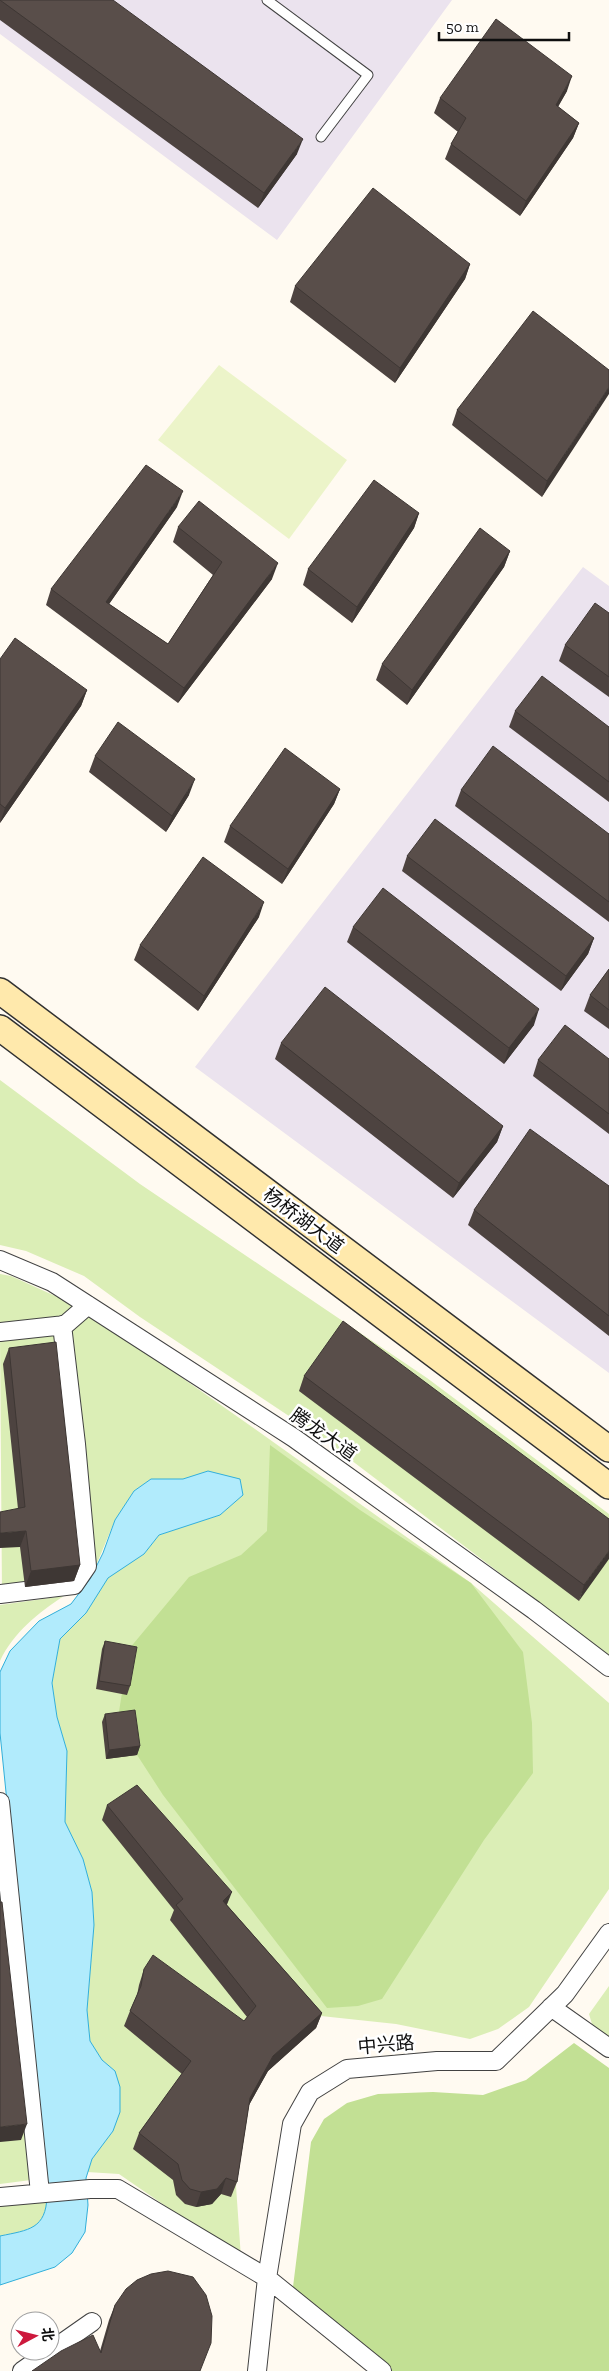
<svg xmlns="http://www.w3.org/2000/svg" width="609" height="2371" viewBox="0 0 609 2371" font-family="'Zilla Slab','Noto Sans SC',serif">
	<rect width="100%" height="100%" fill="#fffaf1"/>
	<path fill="#ebe3ee" d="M0 0H452L277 240 0 34Z
		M583 567 609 586V1373L195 1067Z"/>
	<path fill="#dbeeb6" d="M0 1080 140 1184 427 1378 609 1514V1656L322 1438 140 1317 84 1276 26 1251 0 1245Z
		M0 1274 11 1276 84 1309 255 1429 471 1583 609 1703V1889L529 2007 498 2029 470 2039 396 2024 321 2016 273 2059 249 2102 236 2186 241 2258 119 2174 87 2172 92 2159 113 2131 115 2071 102 2060 90 2041 87 2010 94 1925 92 1892 83 1859 65 1822 67 1751 57 1717 52 1683 60 1639 86 1613 108 1577 144 1554 159 1535 220 1515 243 1495 240 1480 208 1471 184 1479H151L134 1491 115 1520 95 1568 87 1566 62 1325 0 1332Z
		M57 1332 84 1587 2 1594 0 1338Z
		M64 1596C39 1612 13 1633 0 1661V1605Z
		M0 1892H6L31 2180 0 2184Z
		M609 1986V2037L592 2024 589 2014Z
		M47 2200C46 2230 24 2231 0 2236V2206Z"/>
	<path fill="#c2e094" d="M270 1445 360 1510 471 1583 523 1652 532 1723 533 1773 484 1840 382 1999 358 2006 327 2008 163 1795 117 1724 129 1649 189 1577 241 1555 267 1531Z
		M574 2043 609 2068V2371H390L292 2295 311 2142 324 2119 347 2103 378 2094 433 2092 483 2095 526 2080Z"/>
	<path fill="#ecf4c9" d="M219 365 347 460 289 539 158 440Z"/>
	<path fill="#b1ebfc" stroke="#31afda" d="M208 1471 240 1479 243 1495 220 1515 159 1535 144 1554 108 1578 86 1613 60 1639 52 1683 57 1717 67 1751 65 1822 83 1859 92 1892 94 1925 87 2010 90 2041 102 2060 115 2071 120 2087V2112L113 2131 92 2159 86 2178 88 2205 85 2232 72 2253 55 2267 0 2285V2236C29 2230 46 2229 47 2196L0 1733V1672L10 1651 39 1621 71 1604 90 1579 103 1553 115 1520 134 1491 151 1479H183Z"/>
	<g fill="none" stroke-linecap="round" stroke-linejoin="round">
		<defs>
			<path id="lane" d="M267 0 368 75 321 137"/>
			<path id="street" d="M0 1260 52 1282 294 1438 534 1610 609 1667
				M0 1332 65 1325 88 1305
				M0 1594 74 1585 87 1566 76 1444 62 1325
				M0 1802 40 2193
				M551 2007 609 2048
				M0 2197 90 2189H118L267 2278 382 2371
				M22 2371 92 2322
				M257 2371 267 2278 292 2124 310 2092 347 2069 437 2061H496L565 1994 609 1933"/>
			<path id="secondary" d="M0 991 609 1449
				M0 1028 609 1486"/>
		</defs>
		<use href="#lane" stroke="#424242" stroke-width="11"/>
		<use href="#street" stroke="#424242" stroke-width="20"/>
		<use href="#secondary" stroke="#313131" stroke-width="28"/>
		<use href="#lane" stroke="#fff" stroke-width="9"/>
		<use href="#street" stroke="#fff" stroke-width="18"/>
		<use href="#secondary" stroke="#ffe9ac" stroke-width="25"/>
	</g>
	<path fill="#4d4340" d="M0 0 297 154 258 208 0 20Z
		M567 91 558 107 579 123 573 138 520 216 445 159 451 144 458 132 434 113 440 98Z
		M470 264 465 279 395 383 290 302 295 286Z
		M609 370 542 497 452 425 457 410Z
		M177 507 109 604 168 644 213 575 173 542 178 527 272 579 178 703 46 605 51 589Z
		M419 513 414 528 352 623 303 585 308 569Z
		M510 551 504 567 407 705 376 680 382 664Z
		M609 613V697L559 661 565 645Z
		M0 659 87 690 81 706 0 823Z
		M515 711 609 727V802L509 727Z
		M95 756 189 795 166 832 89 772Z
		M340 789 334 804 282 884 224 842 230 826Z
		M461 790 609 834V922L455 806Z
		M407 856 594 938 588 954 561 991 402 871Z
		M259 917 198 1011 134 960 140 945Z
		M353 927 534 1025 504 1064 347 942Z
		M609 969V1029L584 1011 590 995Z
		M281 1043 503 1126 497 1142 453 1198 275 1059Z
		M609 1059V1134L533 1076 538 1060Z
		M609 1186V1336L468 1225 474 1210Z
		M9 1348 80 1565 74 1581 25 1587 20 1547 18 1509 3 1364Z
		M304 1376 609 1519 579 1601 299 1391Z
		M105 1641 130 1686 127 1695 96 1689 102 1649Z
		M105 1714 140 1746 137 1755 106 1759 102 1722Z
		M107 1805 227 1905 322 2013 316 2028 268 2071 249 2105 237 2182 231 2197 221 2194 212 2204 196 2207 185 2204 176 2195 173 2180 133 2149 139 2133 182 2074 124 2026 130 2011 137 1995 139 1985 144 1969 244 2021 247 2017 170 1920 174 1910 102 1820Z
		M115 2305 205 2359 32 2371 100 2351 109 2320Z"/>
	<path fill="#3e3734" d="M572 76 567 91 550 120 556 105Z
		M579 123 573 138 520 216 526 201Z
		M303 139 297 154 258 208 264 193Z
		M470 264 465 279 395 383 400 368Z
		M609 387V394L542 497 547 481Z
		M183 491 177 507 100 617 106 602Z
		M419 513 414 528 352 623 357 607Z
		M510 551 504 567 407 705 412 690Z
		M278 563 272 579 178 703 184 688Z
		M87 690 81 706 0 823 5 808Z
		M195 779 189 795 166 832 172 816Z
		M340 789 334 804 282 884 288 869Z
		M264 902 259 917 198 1011 204 996Z
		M594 938 588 954 561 991 566 976Z
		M539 1009 534 1025 504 1064 509 1048Z
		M503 1126 497 1142 453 1198 459 1183Z
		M26 1531 20 1547 0 1548V1533Z
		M609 1551V1559L579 1601 584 1585Z
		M80 1565 74 1581 25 1587 31 1571Z
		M140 1746 137 1755 106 1759 109 1750Z
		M232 1892 226 1907 223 1901Z
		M322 2013 316 2028 268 2071 244 2114 250 2098 273 2056Z
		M27 2124 21 2140 0 2142V2127Z
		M226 2178 221 2194 212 2204 196 2207 201 2192Z"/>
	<path fill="#594e4a" stroke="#3e3734" d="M0 0H113L303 139 264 193Z
		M496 19 572 76 556 105 579 123 526 201 451 144 466 118 440 98Z
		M373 188 470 264 400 368 295 286Z
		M533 311 609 370V387L547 481 457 410Z
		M146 465 183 491 106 602 168 644 222 562 178 527 199 501 278 563 184 688 51 589Z
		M374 480 419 513 357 607 308 569Z
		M480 528 510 551 412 690 382 664Z
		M595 603 609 613V677L565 645Z
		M15 638 87 690 5 808 0 804V659Z
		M542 676 609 727V782L515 711Z
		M118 722 195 779 172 816 95 756Z
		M493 746 609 834V902L461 790Z
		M285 748 340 789 288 869 230 826Z
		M435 819 594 938 566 976 407 856Z
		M203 857 264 902 204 996 140 945Z
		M383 888 539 1009 509 1048 353 927Z
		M609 969V1010L590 995Z
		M325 987 503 1126 459 1183 281 1043Z
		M565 1025 609 1059V1114L538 1060Z
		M530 1129 609 1186V1316L474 1210Z
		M343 1321 609 1519V1551L584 1585 304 1376Z
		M56 1342 80 1565 31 1571 26 1531 0 1533V1512L25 1507 9 1348Z
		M105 1641 137 1647 130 1686 99 1681Z
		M135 1710 140 1746 109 1750 105 1714Z
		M137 1785 232 1892 223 1901 322 2013 273 2056 250 2098 237 2182 226 2178 217 2189 201 2192 190 2189 182 2180 178 2164 139 2133 191 2061 130 2011 141 1986 144 1969 153 1955 244 2021 256 2006 176 1905 183 1899 107 1805Z
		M0 1902H2L27 2124 0 2127Z
		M168 2271 193 2277 206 2295 212 2316 211 2343 200 2371H32L61 2351 93 2335 101 2353 115 2305 126 2289 137 2280 151 2274Z"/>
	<g text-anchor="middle" stroke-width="5" stroke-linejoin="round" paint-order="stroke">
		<g font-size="19" fill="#0f0f0f" stroke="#fff">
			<text transform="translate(304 1220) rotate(37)" y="7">杨桥湖大道</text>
			<text transform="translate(324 1434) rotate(35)" y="7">腾龙大道</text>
			<text transform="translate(386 2044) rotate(-5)" y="7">中兴路</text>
		</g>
	</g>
	<g transform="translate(35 2336) rotate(83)"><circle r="24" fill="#ffffff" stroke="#9f9f9f"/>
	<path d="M0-4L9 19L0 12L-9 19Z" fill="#cd193d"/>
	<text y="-8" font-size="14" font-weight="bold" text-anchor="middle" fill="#0f0f0f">北</text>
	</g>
	<path d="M439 32v8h130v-8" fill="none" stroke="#0f0f0f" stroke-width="2.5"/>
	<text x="446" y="32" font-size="15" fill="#0f0f0f" stroke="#ffffff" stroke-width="4" paint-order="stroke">50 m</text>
</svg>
